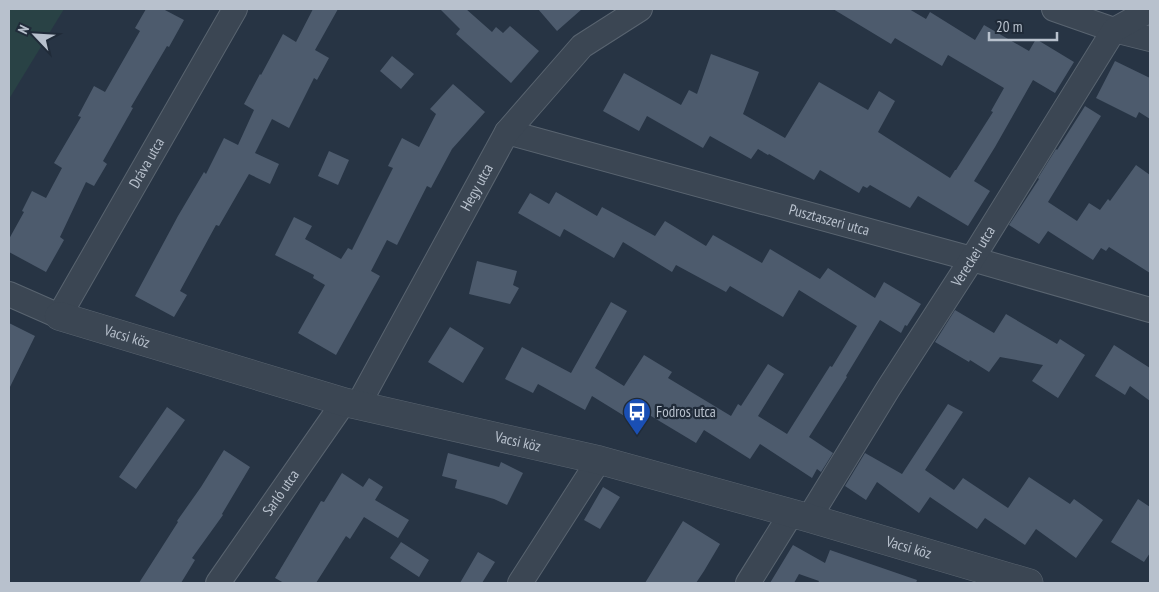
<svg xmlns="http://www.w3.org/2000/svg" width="1159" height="592" viewBox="0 0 1159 592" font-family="'PT Sans Narrow',sans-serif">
	<rect width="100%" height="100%" fill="#273444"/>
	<path fill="#294245" d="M9 9H64L9 99Z"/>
	<path fill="#4d5b6d" d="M146 9H163L184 20 169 47 167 46 131 107 133 108 103 161 107 164 94 186 86 182 60 237 64 240 46 272 9 252V239L24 212 22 211 32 191 46 198 62 168 54 163 81 117 78 116 94 86 105 92 140 31 135 28Z
		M313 9H338L315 50 329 58 317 80 314 78 289 128 272 119 255 153 279 164 270 184 249 174 219 226 216 225 180 291 187 295 174 317 135 296 178 216 204 172 206 174 224 138 238 145 254 110 244 104 260 74 261 75 283 34 296 42Z
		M440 9H466L492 32 496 27 503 33 510 26 539 51 511 83 456 34 460 29Z
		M538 9H582L557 31Z
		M833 9H909L926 19 930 12 975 40 984 25 1029 51 1036 39 1074 62 1055 93 1033 80 995 147 974 181 990 191 968 226 918 196 910 208 870 185 867 188 863 186 859 193 820 170 814 180 769 154 768 155 758 149 751 159 710 136 703 148 647 116 639 131 603 111 624 73 681 105 689 90 697 94 711 54 759 72 743 114 785 138 819 82 868 110 879 91 895 101 878 132 950 178 955 170H956L993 112 991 111 1004 88 948 55 942 66 895 38 891 44Z
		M392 56 414 74 401 89 380 71Z
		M1115 61 1150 78V119L1139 112 1136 118 1096 98Z
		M453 84 485 112 452 149 431 188 427 186 397 245 387 240 371 271 380 276 336 355 298 333 325 285 313 278 314 275 275 255 294 217 312 226 305 239 341 259 348 248 352 250 393 168 388 166 402 138 419 147 436 114 430 109Z
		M1085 106 1101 116 1048 202 1077 221 1089 203 1100 210 1108 199 1110 201 1136 165 1150 175V273L1109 247 1106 251 1101 248 1093 260 1048 231 1039 244 1009 225 1039 179 1038 178 1056 149 1057 150Z
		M329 151 349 160 338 185 318 176Z
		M556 192 597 216 602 207 655 236 665 221 706 246 713 235 762 263 770 249 820 279 828 268 875 298 884 282 921 304 907 326 905 325 901 333 880 320 846 376 847 377 809 437 833 453 821 472 817 469 812 478 760 444 750 459 704 430 696 443 646 413 639 425 592 396 585 410 538 384 533 393 505 379 522 347 571 373 611 302 627 311 595 368 624 386 644 355 672 372 668 378 731 416 738 404 741 406 768 364 784 374 758 416 787 434 830 366 832 367 857 326 799 290 783 317 730 286 726 292 676 265 672 272 623 242 614 258 564 229 560 237 518 213 530 193 549 204Z
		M477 261 517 271 513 285 519 288 510 304 469 294Z
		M955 310 994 333 1006 314 1057 344 1060 339 1085 355 1058 398 1032 381 1043 365 1000 357 989 372 970 360 969 362 935 342Z
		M9 323 35 336 9 389Z
		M450 327 484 348 463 383 428 362Z
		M1114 345 1150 368V401L1130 386 1125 395 1095 376Z
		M948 404 963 412 925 470 954 490 963 478 1008 508 1029 477 1070 504 1074 499 1103 520 1076 558 1036 529 1025 545 985 518 977 529 930 497 919 513 877 482 866 500 845 486 865 453 902 474Z
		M167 407 185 420 136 489 119 477Z
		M224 450 250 467 222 514 223 515 192 558 195 560 181 583H139L178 522 177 521 201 487Z
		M448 453 499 467 501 462 523 473 507 505 494 499 455 488 457 480 442 476Z
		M342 473 363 487 369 478 383 487 375 500 409 520 398 538 364 517 350 539 346 536 316 583H284L275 578 321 501 324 502Z
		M603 487 620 497 600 529 584 520Z
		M1138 499 1150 507V553L1144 562 1111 542Z
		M683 521 720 544 704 571 696 583H645Z
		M401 542 429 560 419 577 390 558Z
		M793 545 825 563 830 550 917 580 916 583H818L819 581 799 574 794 583H770Z
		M478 552 495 562 482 583H460Z"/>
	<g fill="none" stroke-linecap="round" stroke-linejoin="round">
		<defs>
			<g id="minor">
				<path d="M1054 9 1114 30 1150 39"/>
				<path id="s1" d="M507 132 972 259 1150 310"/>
				<path id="s2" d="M9 294 59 316 235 9"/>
				<path id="s3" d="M358 405 507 132 582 46 640 9"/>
				<path id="s4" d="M809 518 888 389 972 259 1114 30 1150 10"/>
				<path id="s5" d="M218 583 344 402"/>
				<path d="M520 583 599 460"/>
				<path d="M748 583 791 514"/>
			</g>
			<g id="tertiary">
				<path id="s6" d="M59 316 344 402 599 460 809 518 1029 583"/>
			</g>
		</defs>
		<use href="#minor" stroke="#596470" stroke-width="26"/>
		<use href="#tertiary" stroke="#596470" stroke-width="29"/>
		<use href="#minor" stroke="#3b4653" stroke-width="24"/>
		<use href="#tertiary" stroke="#3b4653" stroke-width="28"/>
	</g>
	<defs>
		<symbol id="bus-pin" viewBox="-11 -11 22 30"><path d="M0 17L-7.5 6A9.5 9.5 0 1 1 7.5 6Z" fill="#1a4fb4" stroke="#202b39"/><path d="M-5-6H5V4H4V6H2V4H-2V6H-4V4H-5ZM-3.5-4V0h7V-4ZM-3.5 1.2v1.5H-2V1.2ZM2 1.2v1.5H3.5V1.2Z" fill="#fff"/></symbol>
	</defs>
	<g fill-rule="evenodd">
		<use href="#bus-pin" x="621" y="396" width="32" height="43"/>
	</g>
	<g text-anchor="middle" stroke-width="4.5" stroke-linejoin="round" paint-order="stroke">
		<g font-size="15" fill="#b8c1cd" stroke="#202b39">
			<text dy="5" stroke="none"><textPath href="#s2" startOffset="231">Dráva utca</textPath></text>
			<text dy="5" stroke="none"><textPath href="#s3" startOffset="248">Hegy utca</textPath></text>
			<text dy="5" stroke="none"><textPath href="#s1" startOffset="334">Pusztaszeri utca</textPath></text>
			<text dy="5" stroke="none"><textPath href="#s4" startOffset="309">Vereckei utca</textPath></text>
			<text dy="5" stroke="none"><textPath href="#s6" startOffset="71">Vacsi köz</textPath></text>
			<text dy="5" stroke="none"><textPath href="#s6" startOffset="476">Vacsi köz</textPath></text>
			<text dy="5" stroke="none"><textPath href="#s5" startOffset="110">Sarló utca</textPath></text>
			<text dy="5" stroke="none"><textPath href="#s6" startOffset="881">Vacsi köz</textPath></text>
		</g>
		<g font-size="15" fill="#b8c1cd" stroke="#202b39" text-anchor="start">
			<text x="656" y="417">Fodros utca</text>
		</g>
	</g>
	<rect width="1159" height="592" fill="none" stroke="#b8c1cd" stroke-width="20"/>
	<g transform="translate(35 35) rotate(295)" stroke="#202b39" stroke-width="4" paint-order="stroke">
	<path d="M0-4L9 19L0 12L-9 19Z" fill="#b8c1cd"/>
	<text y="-8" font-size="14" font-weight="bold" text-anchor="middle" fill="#b8c1cd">N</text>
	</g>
	<path d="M989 32v8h68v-8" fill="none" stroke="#b8c1cd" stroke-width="2.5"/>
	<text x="996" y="32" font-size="15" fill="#b8c1cd" stroke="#202b39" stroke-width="4" paint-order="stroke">20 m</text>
</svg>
